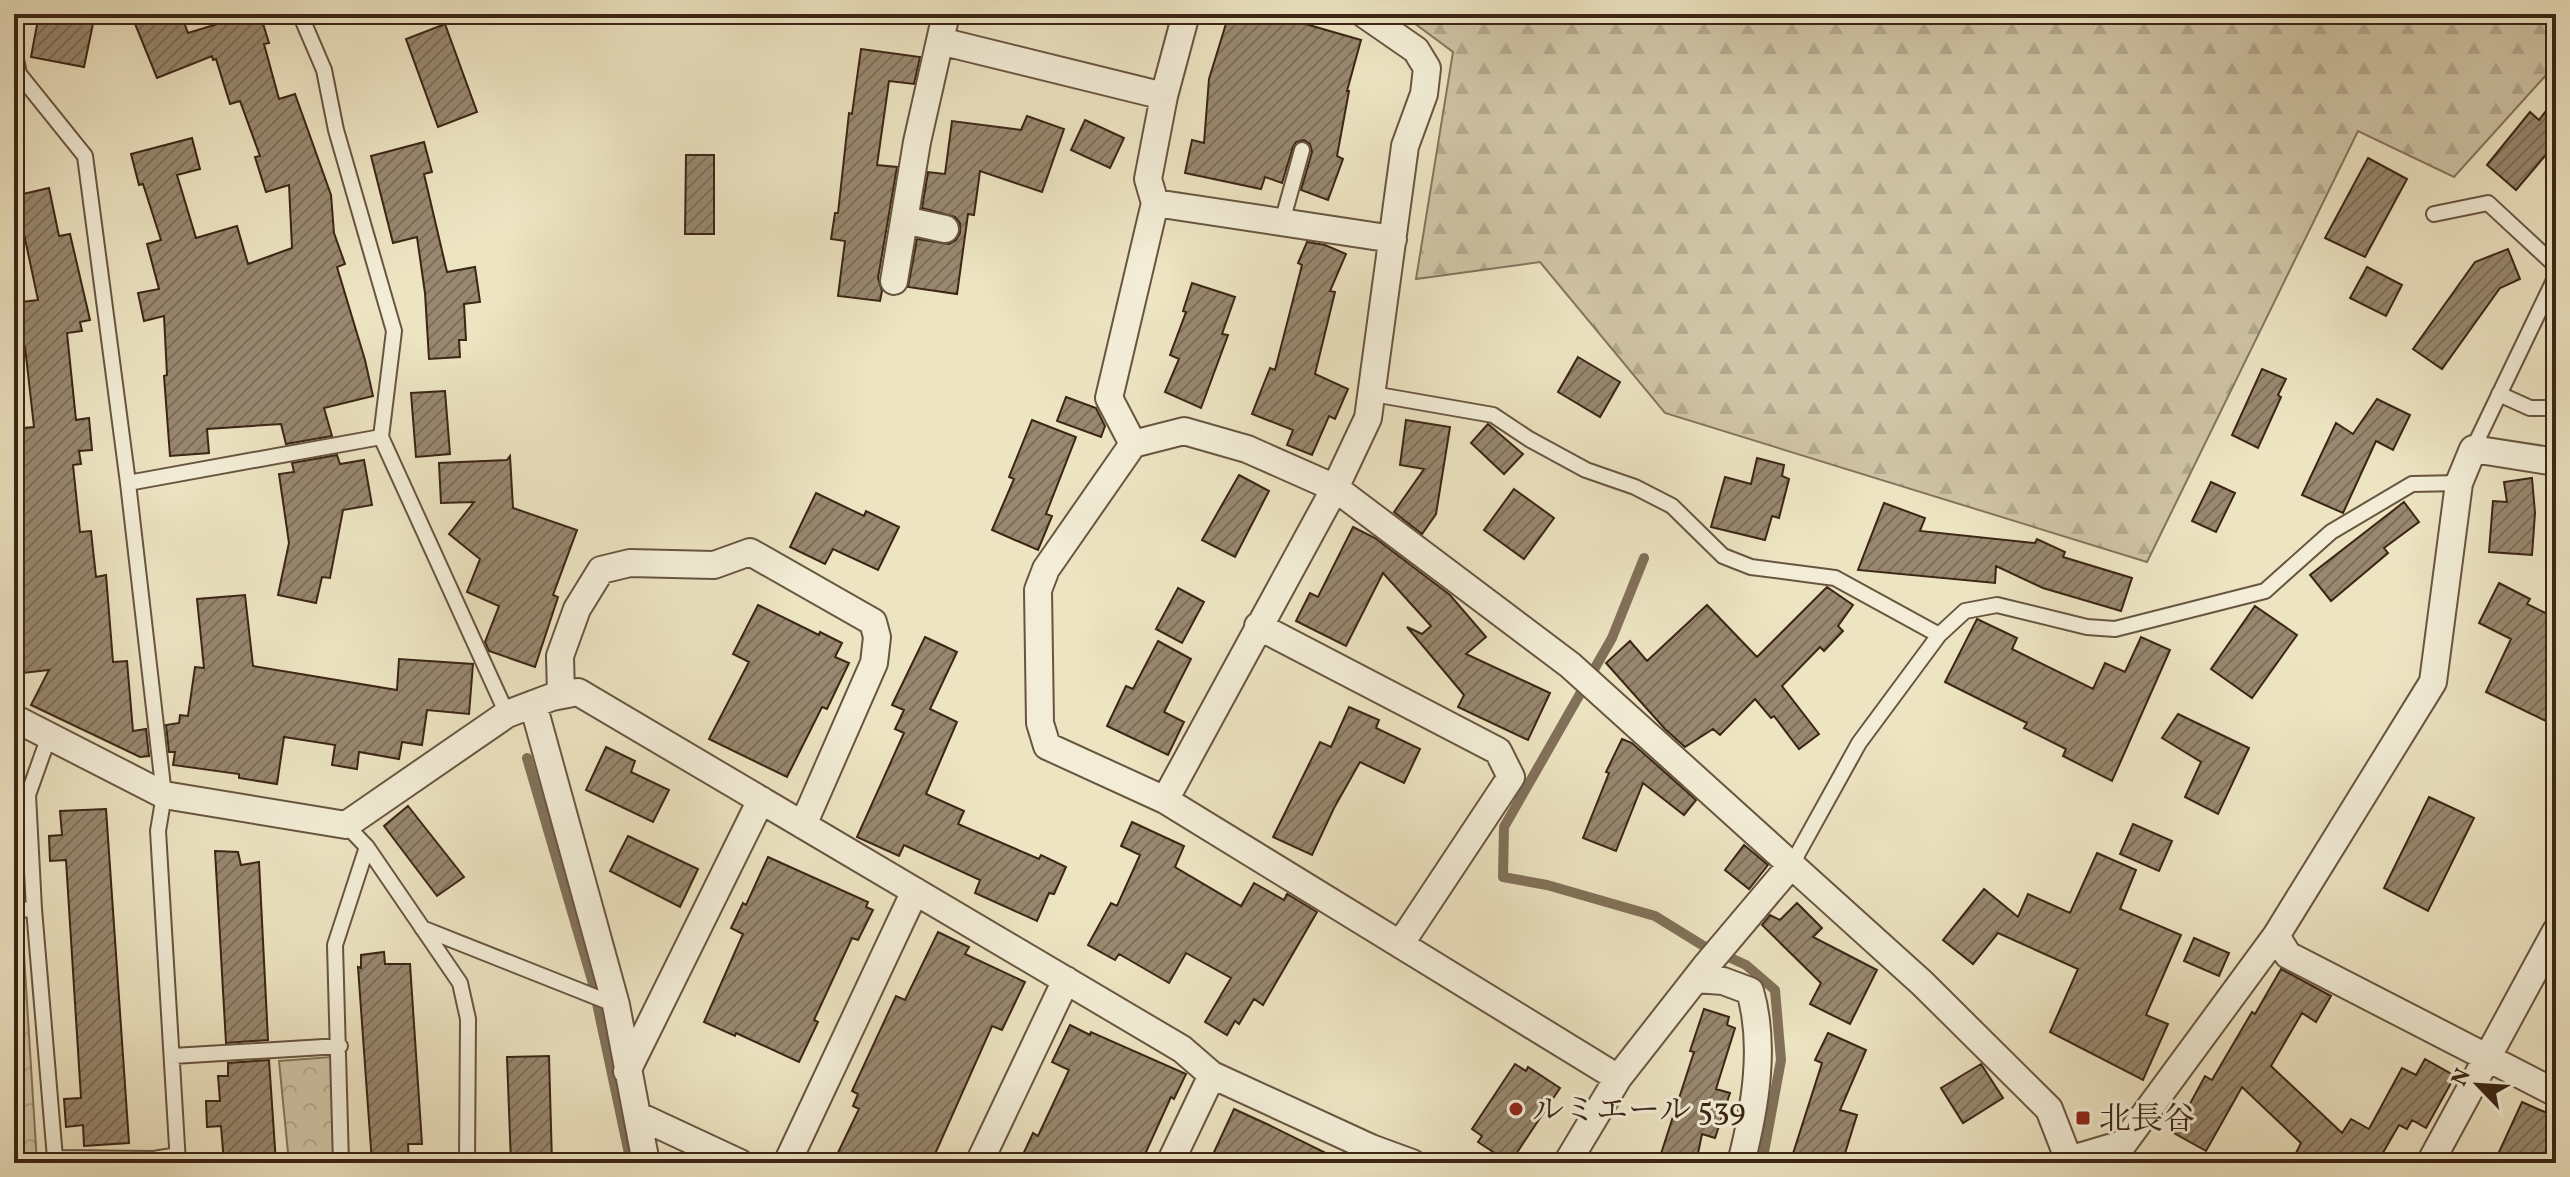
<svg xmlns="http://www.w3.org/2000/svg" width="2570" height="1177" viewBox="0 0 2570 1177" font-family="Vollkorn,'Noto Serif JP',serif">
	<defs>
		<pattern id="forest-firs" width="22" height="20" patternUnits="userSpaceOnUse" patternTransform="scale(2)"><rect width="22" height="20" fill="#cfc4a5"/><path d="M5 1l3.5 6h-7zM16 11l3.5 6h-7z" fill="#b3a88d"/></pattern>
		<pattern id="park-crowns" width="20" height="18" patternUnits="userSpaceOnUse" patternTransform="scale(2)"><rect width="20" height="18" fill="#cfc4a5"/><path d="M2 6a3 3 0 1 1 6 0M12 15a3 3 0 1 1 6 0" fill="none" stroke="#b3a88d"/></pattern>
		<pattern id="building-hatch" width="6" height="6" patternUnits="userSpaceOnUse" patternTransform="scale(2)"><rect width="6" height="6" fill="#98886f"/><path d="M-1 1l2-2M0 6l6-6M5 7l2-2" fill="none" stroke="#7d6f5a"/></pattern>
	</defs>
	<rect width="100%" height="100%" fill="#ede4c2"/>
	<filter id="stains"><feTurbulence type="fractalNoise" baseFrequency=".0025" numOctaves="4"/><feColorMatrix values="0 0 0 0 .2 0 0 0 0 .09 0 0 0 0 .02 0 0 0 .5 -.17"/></filter>
	<radialGradient id="worn" r=".72"><stop offset=".6" stop-color="#630" stop-opacity="0"/><stop offset="1" stop-color="#630" stop-opacity=".3"/></radialGradient>
	<path fill="url(#forest-firs)" stroke="#85745d" stroke-width="2" d="M1402 14H2556V64L2454 177 2358 131 2147 562 1665 413 1540 262 1416 279 1453 52Z"/>
	<path fill="url(#park-crowns)" stroke="#85745d" stroke-width="2" d="M14 931 23 938 37 1163H21L14 1142Z
		M331 1057 335 1163H289L279 1061Z"/>
	<g fill="none" stroke-linecap="round" stroke-linejoin="round">
		<path stroke="#817159" stroke-width="10" d="M1644 558 1612 638 1504 827 1503 877 1547 885 1655 916 1702 945 1746 965 1775 990 1781 1060 1762 1163
			M527 758 592 980 631 1163"/>
	</g>
	<path fill="url(#building-hatch)" stroke="#3b2515" stroke-width="2" d="M39 14H95L84 67 31 57Z
		M131 14H181L188 33 250 14H260L269 43 264 44 279 99 295 94 331 195 334 233 345 264 337 267 365 360 373 396 324 408 332 436 286 444 281 424 207 429 209 453 170 456 164 376 167 375 164 316 144 321 138 293 159 289 147 244 161 240 143 184 139 185 131 154 192 138 200 169 177 175 196 238 237 226 248 264 292 248 289 185 266 192 255 157 260 156 240 101 230 104 216 59 213 60 212 56 157 78Z
		M1229 14H1289L1288 19 1361 40 1347 91H1349L1337 156 1343 159 1328 200 1301 190 1312 152 1310 144 1304 140 1296 142 1293 147 1282 183 1265 177 1261 189 1185 173 1192 140 1204 143 1209 79Z
		M445 24 477 112 438 127 406 39Z
		M861 49 920 57 914 84 889 81 877 165 897 167 878 278 882 291 880 301 838 296 845 241 831 239 835 213H838L849 113 852 114Z
		M2556 98V143L2516 190 2487 165 2530 112 2539 120Z
		M1027 116 1064 129 1042 192 980 171 974 215 968 214 957 294 908 287 917 239 949 244 956 240 960 233V223L955 217 922 208 928 172 945 174 952 121 1021 130Z
		M1085 120 1124 138 1110 168 1071 150Z
		M424 142 432 172 424 174 447 272 475 267 480 302 464 304 466 340H459L460 357 429 359 425 293 417 237 393 243 371 156Z
		M686 155H714V234H685Z
		M2368 158 2407 179 2365 257 2325 238Z
		M49 188 59 236 70 234 90 320 80 322 82 331 67 333 76 420 89 418 92 450 79 451 81 464 73 465 80 532 91 531 96 577 106 575 113 662 127 661 133 731 146 729 149 756 140 757 31 705 49 670 14 674V429L34 427 25 347 14 348V303L38 300 24 234 14 237V196Z
		M1307 242 1325 245 1346 254 1330 291 1335 292 1315 374 1348 389 1335 419 1329 416 1312 455 1287 445 1293 430 1252 414 1270 368 1275 370 1302 265 1298 263Z
		M2508 249 2520 279 2500 288 2442 369 2413 349 2475 262Z
		M2367 267 2402 285 2386 316 2350 298Z
		M1192 283 1235 297 1222 334 1228 335 1201 408 1165 392 1179 359 1170 355 1186 312 1183 311Z
		M1578 357 1620 382 1600 417 1558 392Z
		M2262 369 2286 379 2278 395 2281 397 2258 448 2232 435Z
		M445 391 450 454 416 457 411 393Z
		M1066 397 1096 408 1105 426 1101 437 1057 421Z
		M2377 399 2410 415 2393 450 2376 441 2343 513 2302 495 2336 423 2353 434Z
		M1032 420 1076 437 1046 514 1052 516 1038 550 992 530 1014 479 1009 477Z
		M1406 420 1450 427 1436 514 1422 534 1394 512 1424 469 1400 465Z
		M1488 424 1523 454 1504 474 1471 443Z
		M337 455 340 464 364 460 372 505 343 510 330 578 322 577 316 603 278 595 289 543 279 474 294 472 292 463Z
		M510 456 513 508 577 530 553 595 558 597 535 667 489 651 485 642 499 606 467 592 480 559 449 534 474 502 441 503 439 463 507 460Z
		M1757 458 1784 465 1782 476 1789 479 1779 518 1772 516 1765 540 1711 527 1725 477 1751 484Z
		M1239 475 1269 491 1235 557 1202 540Z
		M2532 478 2535 513 2532 555 2489 552 2493 501 2507 502 2504 482Z
		M2211 482 2235 493 2216 532 2192 521Z
		M1514 489 1554 518 1524 559 1484 530Z
		M816 493 864 516 866 511 899 527 878 570 833 549 825 564 790 547Z
		M2404 502 2419 522 2384 548 2388 553 2331 601 2310 575Z
		M1884 503 1925 518 1920 531 2035 543 2037 539 2065 552 2063 557 2132 578 2121 611 2043 588 1996 566 1995 583 1858 570Z
		M1353 527 1375 538 1450 595 1486 637 1466 654 1550 693 1528 740 1458 707 1464 695 1407 627 1422 634 1431 626 1383 573 1346 646 1296 621 1310 593 1318 597Z
		M2499 583 2530 599 2527 604 2556 618V726L2486 692 2511 639 2479 623Z
		M1827 587 1853 605 1838 626 1843 631 1824 651 1820 647 1782 686 1819 734 1799 749 1774 716 1771 718 1755 699 1720 735 1713 729 1685 747 1665 729 1606 663 1630 641 1647 661 1707 605 1757 657Z
		M1178 588 1204 602 1182 643 1156 629Z
		M245 595 253 666 397 690 399 659 473 664 469 714 427 710 422 745 402 742 399 759 359 752 357 769 332 765 335 745 284 737 277 784 239 778V774L173 765 175 752H169L166 725 179 723 180 715 188 716 195 667 204 668 197 599Z
		M758 605 819 635 820 632 842 643 835 657 849 663 827 709 822 707 787 777 709 739 749 662 733 654Z
		M2255 606 2297 635 2252 698 2211 669Z
		M1977 619 2017 638 2012 649 2093 689 2105 663 2125 672 2141 637 2170 650 2112 781 2063 756 2066 749 2024 728 2027 723 1945 682Z
		M925 637 957 652 930 709 957 722 926 794 964 811 958 824 1039 859 1041 855 1066 867 1054 894 1049 893 1037 921 975 893 980 880 904 845 899 856 857 837 904 733 895 729 904 710 892 705Z
		M1158 641 1191 659 1164 712 1184 722 1168 755 1107 726 1126 686 1133 689Z
		M1349 707 1379 720 1376 728 1420 749 1404 783 1360 762 1334 808 1312 855 1273 837 1320 742 1331 747Z
		M2178 714 2249 748 2218 814 2185 797 2201 762 2162 738Z
		M1622 739 1632 743 1696 800 1684 815 1643 783 1616 851 1583 838 1609 773 1606 772Z
		M606 747 635 761 631 772 669 790 653 822 586 790Z
		M2429 797 2474 818 2428 911 2384 888Z
		M408 806 464 877 437 896 384 826Z
		M106 809 129 1143 84 1146 83 1125 66 1127 64 1099 81 1098 66 860 50 861 49 836 62 835 60 811Z
		M1132 822 1184 846 1175 867 1241 906 1254 883 1284 900 1287 894 1317 912 1263 1005 1254 999 1239 1024 1235 1021 1227 1035 1205 1022 1231 978 1186 953 1169 983 1119 954 1115 960 1088 945 1111 903 1117 906 1140 855 1121 846Z
		M2133 824 2172 841 2159 871 2120 854Z
		M628 836 698 869 680 907 610 871Z
		M1744 845 1768 865 1749 889 1725 870Z
		M215 851 238 852 241 865 259 862 268 1040 226 1043Z
		M2097 853 2136 870 2120 909 2181 935 2146 1015 2168 1024 2143 1080 2050 1032 2078 969 1998 933 1973 964 1943 940 1984 889 2018 917 2028 894 2070 913Z
		M768 857 868 902 866 907 873 910 858 940 852 938 814 1020 818 1022 799 1062 736 1033 735 1036 704 1022 743 934 731 928 743 903 746 905Z
		M1797 903 1822 928 1813 937 1877 970 1850 1024 1810 1004 1821 983 1762 925 1770 915 1780 920Z
		M938 932 969 947 965 954 1025 982 1002 1030 992 1026 931 1163H833L859 1109 853 1106 858 1094 852 1091 896 996 905 1000Z
		M2194 938 2229 953 2219 976 2184 961Z
		M384 952 385 964H410L422 1144H408L409 1163H372L358 967 361 968V955Z
		M2281 969 2331 996 2316 1022 2302 1013 2271 1066 2342 1133 2351 1119 2369 1129 2402 1068 2416 1075 2425 1059 2455 1076 2426 1128 2412 1120 2407 1129 2399 1125 2377 1163H2291L2301 1143 2242 1087 2206 1151 2174 1133 2205 1076 2212 1080 2252 1012 2255 1014Z
		M1704 1009 1729 1017 1727 1025 1735 1028 1716 1089 1730 1093 1715 1138 1702 1134 1696 1163H1658L1694 1052 1690 1051Z
		M1070 1025 1090 1035 1091 1032 1186 1074 1174 1099 1171 1097 1141 1163H1019L1033 1133 1038 1136 1069 1070 1052 1062Z
		M1828 1033 1866 1050 1840 1110 1857 1115 1842 1163H1790L1822 1063 1815 1060Z
		M549 1056 552 1163H511L507 1057Z
		M269 1060 276 1163H224L221 1126 207 1127 206 1101H220L218 1076H228V1063Z
		M1515 1064 1526 1071 1528 1067 1560 1088 1510 1163 1478 1142 1482 1136 1472 1129Z
		M1981 1064 2003 1098 1963 1123 1941 1088Z
		M2522 1102 2556 1117V1142L2546 1163H2494Z
		M1234 1109 1269 1125 1346 1163H1209Z"/>
	<g fill="none" stroke-linecap="round" stroke-linejoin="round">
		<defs>
			<path id="service" d="M300 14 324 70 336 130 394 331 381 437 507 714
				M14 49 19 74 85 156 128 483 164 795 158 831 178 1163
				M2434 214 2488 203 2556 266
				M1282 222 1302 150
				M1373 394 1493 415 1529 439 1586 470 1635 487 1672 506 1723 556 1751 567 1835 578 1939 635
				M2499 394 2530 408H2556
				M2473 449 2556 276
				M128 483 381 437
				M49 736 28 795 34 909 55 1158 154 1159 178 1155
				M346 825 367 847 460 983 468 1019 467 1163
				M1792 864 1859 743 1939 635 1965 611 1997 605 2087 627 2115 629 2265 591 2331 532 2412 484 2459 483
				M14 910 34 909
				M422 928 616 1005
				M173 1056 340 1046
				M341 1163 335 945 367 847"/>
			<path id="minor" d="M1364 14 1416 50 1427 68 1424 94 1405 146 1368 418 1335 488 1165 800 1047 746 1040 723 1038 590 1046 569 1133 444 1184 431 1247 449 1335 488 1570 665 1922 983 2049 1109 2070 1163
				M940 41 1164 96
				M1155 203 1393 239
				M904 220 945 229
				M894 281 917 142 946 14
				M1133 444 1109 398 1155 203 1148 179 1164 96 1186 14
				M1258 626 1498 751 1511 777 1401 943
				M561 695 560 656 577 609 601 570 630 563 714 565 750 552 873 622 877 637 874 663 803 825
				M533 704 616 1005 646 1163
				M14 718 164 795 346 825 507 714 552 697 578 692 1182 1049 1212 1075 1371 1148 1412 1163
				M1165 800 1618 1078
				M2276 936 2288 955 2556 1093
				M1696 979 1723 981 1750 991C1766 1046 1755 1108 1741 1163
				M627 1071 761 800
				M637 1115 740 1163
				M2069 1160 2123 1144 2276 936 2433 682 2459 483 2473 449 2556 462
				M787 1163 915 891
				M979 1163 1066 980
				M1170 1163 1212 1075
				M1567 1163 1618 1078 1705 967 1792 864
				M2430 1163 2556 931"/>
		</defs>
		<use href="#service" stroke="#685540" stroke-width="18"/>
		<use href="#minor" stroke="#685540" stroke-width="30"/>
		<use href="#service" stroke="#f3edd7" stroke-width="14"/>
		<use href="#minor" stroke="#f3edd7" stroke-width="26"/>
	</g>
	<g fill="#8f2418" stroke="#f3edd7" stroke-width="3">
		<circle cx="1516" cy="1109" r="8"/>
		<rect x="2075" y="1110" width="16" height="16" rx="4"/>
	</g>
	<g text-anchor="middle" stroke-width="6" stroke-linejoin="round" paint-order="stroke">
		<g font-size="32" fill="#3b2515" stroke="#f3edd7" text-anchor="start">
			<text x="1532" y="1120">ルミエール 539</text>
			<text x="2099" y="1129">北長谷</text>
		</g>
	</g>
	<rect width="2570" height="1177" fill="none" stroke="#ede4c2" stroke-width="48"/>
	<rect x="16" y="16" width="2538" height="1145" fill="none" stroke="#3b2515" stroke-width="4"/>
	<rect x="24" y="24" width="2522" height="1129" fill="none" stroke="#3b2515" stroke-width="2"/>
	<g transform="translate(2478 1085) rotate(295)" stroke="#f3edd7" stroke-width="6" paint-order="stroke">
	<path d="M0-6L14 30L0 20L-14 30Z" fill="#3b2515"/>
	<text y="-12" font-size="22" font-weight="bold" text-anchor="middle" fill="#3b2515">N</text>
	</g>
	<rect width="100%" height="100%" filter="url(#stains)"/>
	<rect width="100%" height="100%" fill="url(#worn)"/>
</svg>
